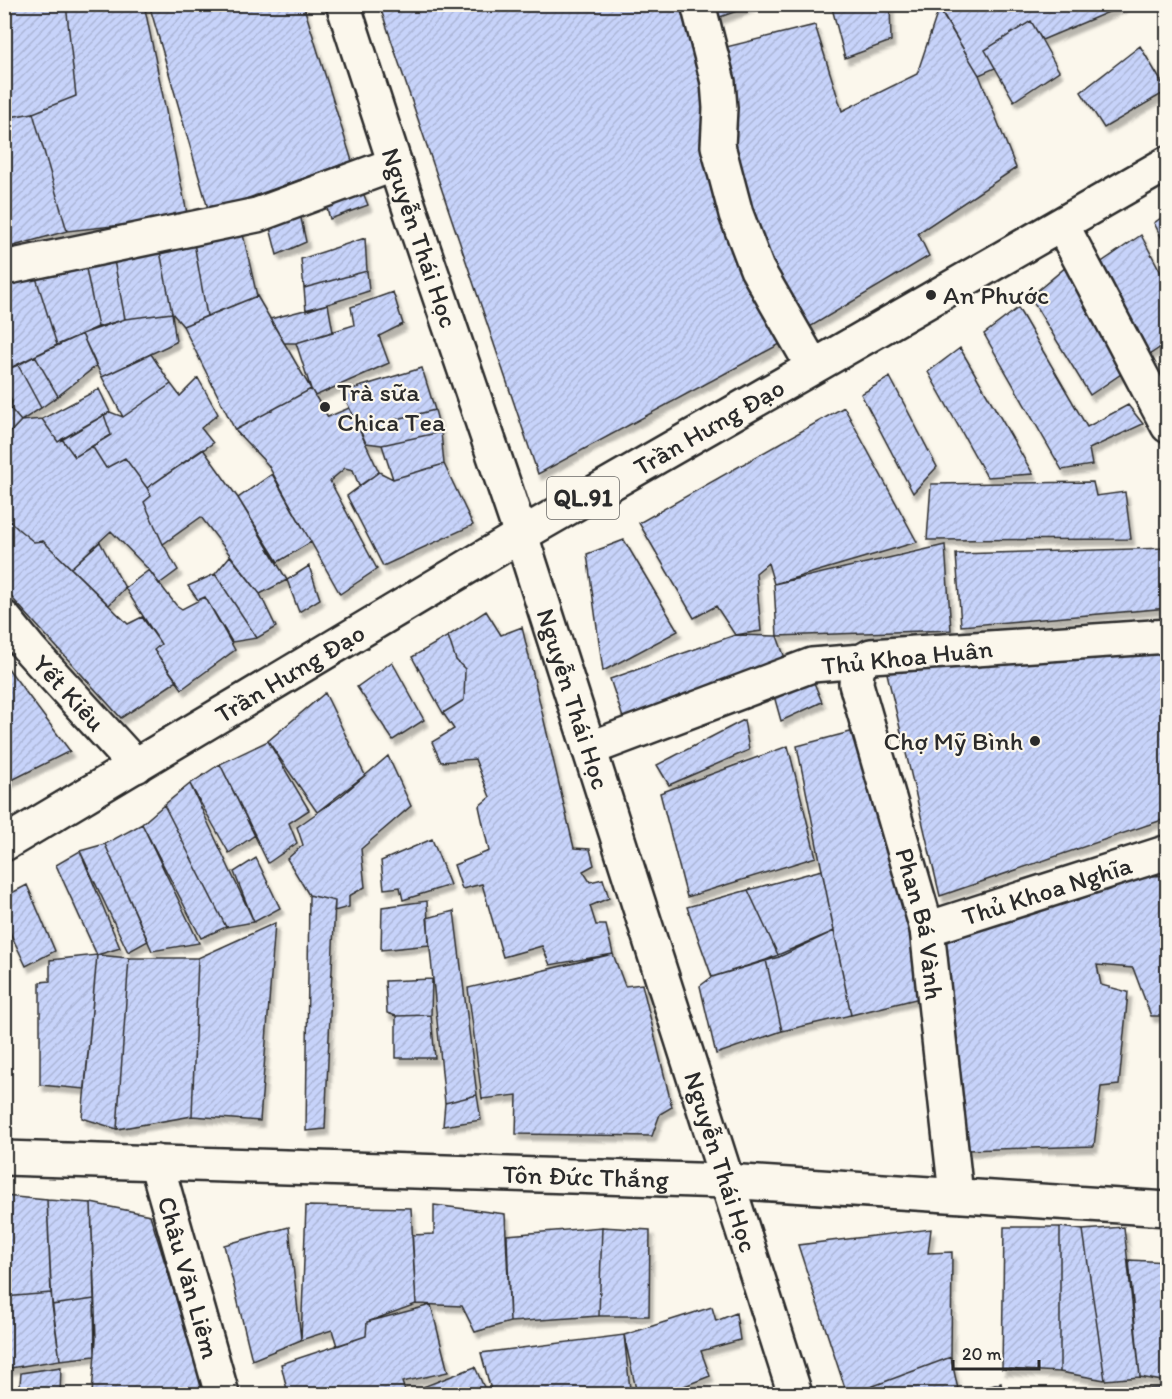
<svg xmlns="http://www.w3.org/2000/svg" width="1172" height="1399" viewBox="0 0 1172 1399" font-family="Itim,sans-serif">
	<defs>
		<pattern id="building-hatch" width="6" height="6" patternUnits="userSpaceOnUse" patternTransform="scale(1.5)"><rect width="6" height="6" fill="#c7d3fa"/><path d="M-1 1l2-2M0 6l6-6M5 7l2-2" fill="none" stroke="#abb5d6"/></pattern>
		<filter id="shadow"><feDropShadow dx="3.5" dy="6" stdDeviation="1.5" flood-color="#0004"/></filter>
	</defs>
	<rect width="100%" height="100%" fill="#fbf7ec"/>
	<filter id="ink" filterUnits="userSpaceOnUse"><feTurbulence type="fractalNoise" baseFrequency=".0167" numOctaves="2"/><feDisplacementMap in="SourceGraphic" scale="12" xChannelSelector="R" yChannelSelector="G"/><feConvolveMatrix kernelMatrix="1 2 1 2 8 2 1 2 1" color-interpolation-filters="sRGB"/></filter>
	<g filter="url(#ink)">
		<path fill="url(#building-hatch)" stroke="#2b2b2b" stroke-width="1.5" filter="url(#shadow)" d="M4 4H66L76 96 33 113 4 118Z
			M66 4H144L188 218 67 231 33 113 76 96Z
			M149 4H303L352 161 209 212Z
			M379 4H686L738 234 793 337 538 474Z
			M709 4H756L712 20Z
			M831 4H890L891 41 845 58Z
			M936 4H1123V6L1042 40 1031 21 985 50 995 68 979 75Z
			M939 8 979 75 1016 168 918 233 929 256 793 337 738 234 714 50 815 25 842 111 917 74Z
			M1031 21 1059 71 1014 101 985 50Z
			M1140 46 1167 91 1104 128 1081 92Z
			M33 113 67 231 10 247 4 223V118Z
			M362 190 368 205 330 219 324 197Z
			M298 204 306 242 277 255 267 216Z
			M1168 213V250L1154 223Z
			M242 230 257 296 207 316 194 243Z
			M1141 235 1168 286V342L1143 359 1090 270Z
			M365 238 367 271 304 288 301 259Z
			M194 243 207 316 183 326 172 313 159 246Z
			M159 246 172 313 125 319 113 255Z
			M113 255 125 319 98 327 84 259Z
			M84 259 98 327 57 345 34 271Z
			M1066 267 1124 372 1090 395 1030 297Z
			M34 271 57 345 4 371V280Z
			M367 271 369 291 306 311 304 288Z
			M393 292 403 324 379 336 389 363 315 396 311 389 296 343 354 325 351 307Z
			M257 296 311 389 235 430 183 326Z
			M328 304 333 332 296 343H284L270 319Z
			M1018 308 1087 427 1128 405 1143 424 1089 449 1092 465 1062 470 984 334Z
			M172 313 176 342 102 377 82 334 125 319Z
			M82 334 96 366 58 396 35 356Z
			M960 348 1033 474 987 477 928 372Z
			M151 354 171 384 123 417 102 377Z
			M35 356 58 396 41 408 18 365Z
			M18 365 41 408 21 421 10 408 12 402 4 385V371Z
			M422 368 435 410 359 428 342 392Z
			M890 377 937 467 913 493 861 394Z
			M198 378 218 414 201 428 213 443 147 488 125 458 106 468 92 446 111 435 104 415 110 412 123 417 171 384 180 396Z
			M99 389 110 412 58 442 42 419Z
			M311 389 328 417 349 408 379 472 359 486 353 470 345 468 330 481 377 569 340 594 268 465 235 430Z
			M12 402 10 408 21 421 4 439V407Z
			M844 407 917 542 774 584 768 563 756 573 761 631 735 635 716 606 694 618 639 523Z
			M435 410 441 432 382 445 366 443 359 428Z
			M104 415 111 435 75 457 62 439Z
			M42 419 58 442 62 439 75 457 92 446 106 468 125 458 147 488 151 496 144 502 163 544 178 570 159 584 149 570 111 531 71 568 43 541 34 542 18 529 4 515V439L21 421Z
			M441 432 444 464 393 479 382 445Z
			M203 449 238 498 287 580 260 594 201 517 163 544 144 502 151 496 147 488Z
			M444 464 473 525 383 566 347 496 379 472 393 479Z
			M272 474 311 542 278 562 238 498Z
			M1093 482 1096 496 1125 492 1131 539 927 540 931 484Z
			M4 515 18 529 34 542 43 541 128 624 142 617 161 644 154 650 177 681 121 718 4 589Z
			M624 540 678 631 603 671 587 554Z
			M100 542 125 588 109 605 71 568Z
			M945 545 951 630 777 636 774 584Z
			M1168 548V608L961 626 956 554Z
			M230 556 260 594 276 627 257 638 215 574Z
			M309 566 320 599 299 612 287 580Z
			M149 570 176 605 182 609 205 597 235 650 182 689 154 650 161 644 125 588Z
			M215 574 257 638 232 642 205 597 198 600 188 586Z
			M486 611 501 635 522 627 574 848 590 849 594 865 583 871 590 882 603 879 609 898 590 906 596 925H606L613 954 550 965 542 946 503 957 482 884 462 889 454 865 489 851 479 806 490 797 475 759 441 762 432 742 454 729 443 713 464 700 465 669 456 660 448 636Z
			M735 635 777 636 790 672 627 730 610 679Z
			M448 636 456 660 465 669 464 700 443 713 412 657Z
			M1168 644V818L940 896 885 665Z
			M392 662 424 720 393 740 357 687Z
			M4 663 70 751 4 784Z
			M808 668 822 702 781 721 771 685Z
			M325 693 365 775 317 812 268 741Z
			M744 720 749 750 669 785 657 765Z
			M858 730 928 996 851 1015 797 746Z
			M268 741 309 810 289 823 297 843 268 863 220 764Z
			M788 746 816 857 687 897 660 793Z
			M388 756 411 806 361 849 365 887 349 896V907L334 911 335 901 309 895 287 859 303 845 297 827 341 796Z
			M220 764 255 835 229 853 190 784Z
			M190 784 254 922 226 927 164 805Z
			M164 805 226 927 201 938 142 824Z
			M142 824 199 943 152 951 105 844Z
			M432 839 450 885 403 900 400 887 384 889 381 861Z
			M105 844 148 941 128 952 80 851Z
			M80 851 120 948 97 955 56 865Z
			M256 858 280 908 254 922 234 872Z
			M822 870 834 931 779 957 748 890Z
			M1168 875V1016H1151L1133 968 1097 965 1101 985 1128 992 1119 1085 1101 1087 1094 1146 967 1150 945 935 1138 877Z
			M27 885 55 951 26 966 4 920V897Z
			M748 890 779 957 712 977 687 907Z
			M309 895 335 901 325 1129 306 1131Z
			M427 901 429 945 381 950 382 907Z
			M454 911 477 1095 445 1103 427 918Z
			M275 923 260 1121 192 1116 198 958Z
			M834 931 851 1015 782 1031 766 960Z
			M613 954 625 986 642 984 672 1107 660 1114 652 1136 516 1134 517 1095 482 1099 468 988Z
			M97 955 129 958 117 1129 82 1118Z
			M97 955 85 1089 40 1085V982L50 981V960Z
			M129 958H198L192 1116 117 1129Z
			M766 960 782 1031 716 1054 700 986 712 977Z
			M432 979 431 1015 396 1016 387 1013 385 981Z
			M431 1015 435 1058H396V1016Z
			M477 1095 481 1120 443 1126 445 1103Z
			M4 1196 47 1200 51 1293 4 1297Z
			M47 1200 91 1203 94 1299 52 1305Z
			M91 1203 150 1215 206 1394H92L96 1339Z
			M434 1205 505 1214 510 1322 475 1332 462 1306 416 1304 412 1235 434 1234Z
			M306 1206 411 1208 416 1304 367 1322 366 1336 337 1346 332 1330 301 1340Z
			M289 1227 301 1340 252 1360 224 1245Z
			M602 1227 650 1230 649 1316H599Z
			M602 1227 599 1316 510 1322 507 1235Z
			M1004 1227H1060V1372L1002 1369Z
			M1060 1227 1083 1230 1105 1380 1060 1372Z
			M1124 1227 1140 1377 1105 1380 1083 1230Z
			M931 1229 928 1253 952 1252 951 1357 852 1394H847L798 1245Z
			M1129 1260 1168 1262V1382L1140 1377Z
			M51 1293 60 1360 4 1369V1297Z
			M94 1299 95 1356 60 1360 52 1305Z
			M431 1305 448 1372 402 1382 406 1394H365L364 1392 353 1394H288L281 1364 366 1336 367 1322Z
			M712 1307 716 1321 736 1313 740 1340 701 1351 710 1376 664 1394H637L624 1335Z
			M624 1335 630 1389 615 1394H492L481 1353Z
			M951 1357 959 1394H852Z
			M61 1367 60 1394H19L21 1373Z
			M475 1367 487 1394H423V1387Z
			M1001 1383 1003 1394H965Z
			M1097 1387 1096 1394H1065V1392Z
			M1168 1387V1394H1134L1136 1390Z
			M1029 1390 1056 1391V1394H1029Z"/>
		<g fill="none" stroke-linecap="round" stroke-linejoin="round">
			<defs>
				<g id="minor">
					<path id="s1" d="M343 4 404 192 521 535 795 1394"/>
					<path d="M698 4 718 82 720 108 718 146 736 214 757 269 812 365"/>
					<path d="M1062 225 1168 426"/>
					<path d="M4 268 257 215 395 164"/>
					<path id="s2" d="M4 618 31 651 136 766"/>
					<path id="s3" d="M862 661 857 671 856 684 927 929 956 1195"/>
					<path d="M589 749 812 665 862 661 871 656 1168 636"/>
					<path id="s4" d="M927 929 1168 852"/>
					<path id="s5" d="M4 1158 726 1181 1168 1209"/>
					<path id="s6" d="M156 1162 222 1394"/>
				</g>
				<g id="highway">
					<path id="s7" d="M4 844 521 535 1168 163"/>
				</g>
			</defs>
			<use href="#minor" stroke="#2b2b2b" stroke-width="38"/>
			<use href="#highway" stroke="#2b2b2b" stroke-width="38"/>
			<use href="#minor" stroke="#fbf7ec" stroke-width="33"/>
			<use href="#highway" stroke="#fbf7ec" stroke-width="33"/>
		</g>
	</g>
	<g fill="#2b2b2b" stroke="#fbf7ec" stroke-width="2">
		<circle cx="931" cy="295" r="6"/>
		<circle cx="325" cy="407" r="6"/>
		<circle cx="1035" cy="741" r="6"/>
	</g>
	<g text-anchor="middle" stroke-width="4.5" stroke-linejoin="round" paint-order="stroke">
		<rect fill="#fbf7ec" stroke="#696865" stroke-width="1.5" x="547" y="477" width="72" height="42" rx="4.5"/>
		<g font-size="24" font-weight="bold" fill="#2b2b2b">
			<text x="583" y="506">QL.91</text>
		</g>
		<g font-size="26" fill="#2b2b2b" stroke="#fbf7ec">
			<text dy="9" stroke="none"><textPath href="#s1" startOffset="246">Nguyễn Thái Học</textPath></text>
			<text dy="9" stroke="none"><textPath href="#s7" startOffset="819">Trần Hưng Đạo</textPath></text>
			<text transform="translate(907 657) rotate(-6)" y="9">Thủ Khoa Huân</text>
			<text dy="9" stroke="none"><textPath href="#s7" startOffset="333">Trần Hưng Đạo</textPath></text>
			<text dy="9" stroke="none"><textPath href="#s2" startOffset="99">Yết Kiêu</textPath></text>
			<text dy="9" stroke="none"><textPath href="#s1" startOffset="732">Nguyễn Thái Học</textPath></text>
			<text dy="9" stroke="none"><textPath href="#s4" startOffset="126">Thủ Khoa Nghĩa</textPath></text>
			<text dy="9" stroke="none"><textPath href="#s3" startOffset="273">Phan Bá Vành</textPath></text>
			<text dy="9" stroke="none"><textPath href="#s1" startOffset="1218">Nguyễn Thái Học</textPath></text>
			<text dy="9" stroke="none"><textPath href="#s5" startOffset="582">Tôn Đức Thắng</textPath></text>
			<text dy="9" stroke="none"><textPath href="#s6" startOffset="120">Châu Văn Liêm</textPath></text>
		</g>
		<g font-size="26" fill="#2b2b2b" stroke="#fbf7ec" text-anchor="start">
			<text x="943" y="304">An Phước</text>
			<text x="337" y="401">Trà sữa<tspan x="337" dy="30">Chica Tea</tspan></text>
			<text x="1023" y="750" text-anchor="end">Chợ Mỹ Bình</text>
		</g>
	</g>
	<rect width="1172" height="1399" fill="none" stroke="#fbf7ec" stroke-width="24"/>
	<rect x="12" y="12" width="1148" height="1375" fill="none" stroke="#2b2b2b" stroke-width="2" filter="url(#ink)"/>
	<path d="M953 1360v9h86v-9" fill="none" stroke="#2b2b2b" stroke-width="3"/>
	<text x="962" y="1360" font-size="18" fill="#2b2b2b" stroke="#fbf7ec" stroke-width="4.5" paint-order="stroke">20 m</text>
</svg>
